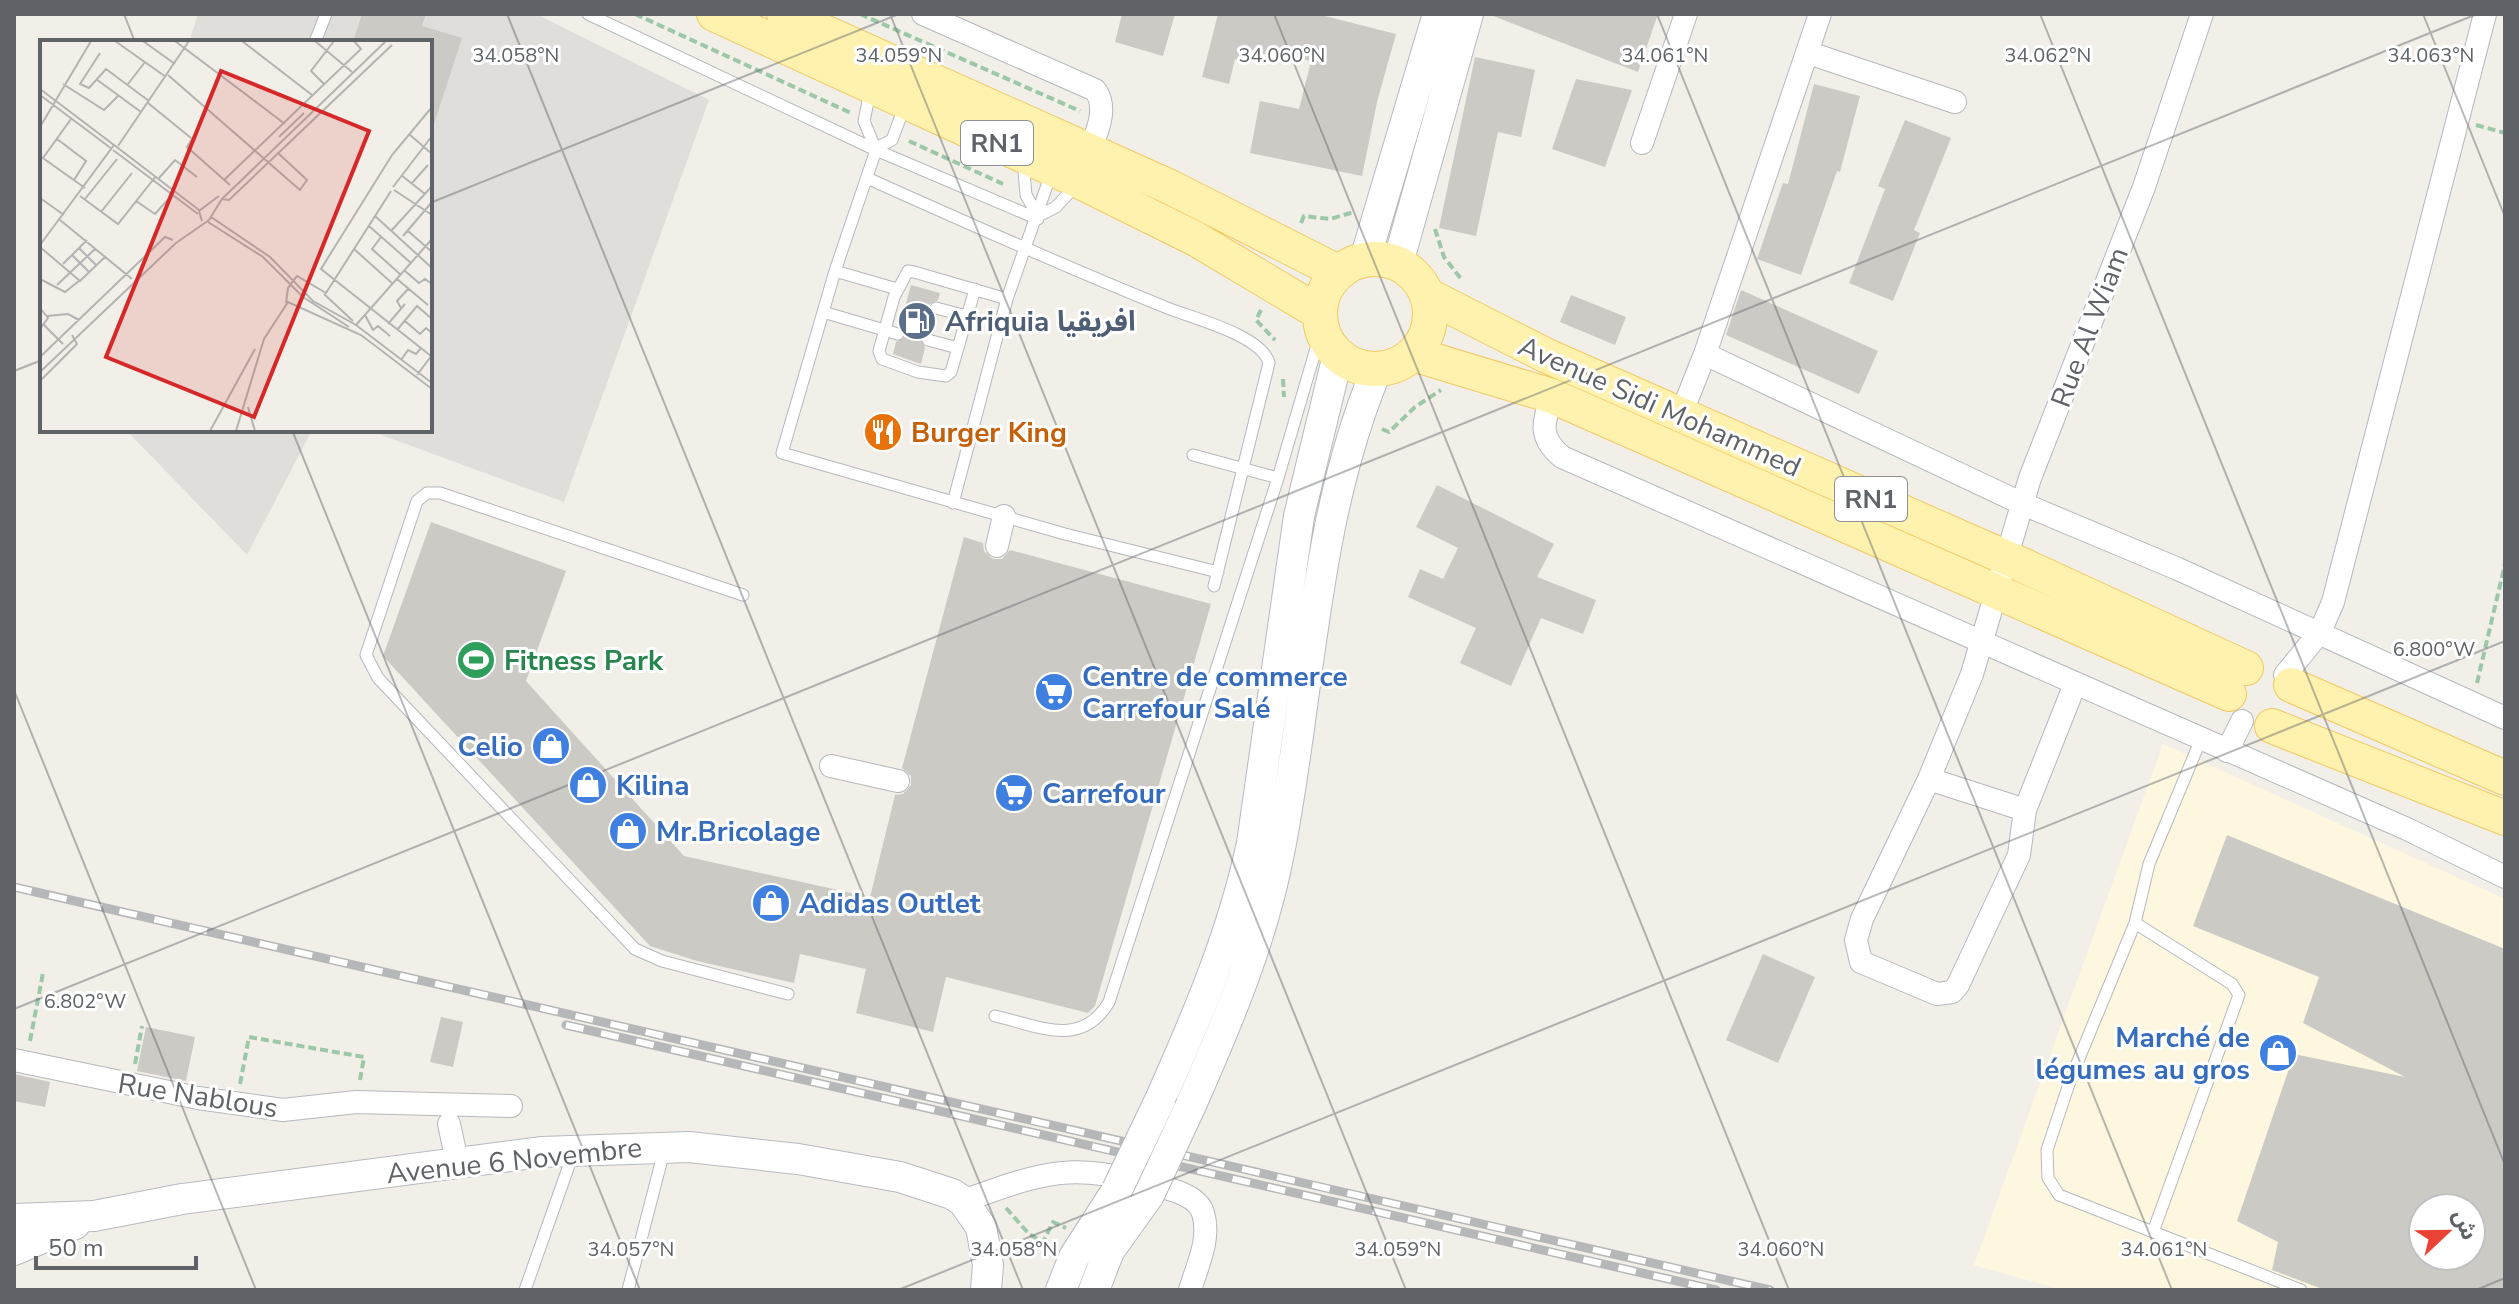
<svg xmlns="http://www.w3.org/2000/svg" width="2519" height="1304" viewBox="0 0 2519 1304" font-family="'Nunito Sans','Noto Sans Arabic',sans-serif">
	<rect width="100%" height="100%" fill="#f1efe8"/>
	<path fill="#fef7e0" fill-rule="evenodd" d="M2163 744 2505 899V1290H2063L1974 1265ZM2423 1208H2471V1256H2423Z"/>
	<path fill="#e0deda" d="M198 14H536L709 100 564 502 368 430H430V42H189Z
		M126 430H312L247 555Z"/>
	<path fill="#cccac5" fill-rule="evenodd" d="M362 14H426L422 26 462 38 434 124 430 123V42H353Z
		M1122 14H1175L1163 56 1115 42Z
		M1218 14H1317L1396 34 1377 102 1362 176 1250 153 1260 101 1299 109 1311 61 1269 51 1268 55 1249 50 1246 62 1235 59 1229 84 1202 77Z
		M1488 14H1658L1638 72Z
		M1475 57 1535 70 1521 137 1498 132 1476 236 1439 228Z
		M1576 79 1632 90 1605 167 1552 149Z
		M1814 84 1860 96 1840 172 1837 171 1801 275 1757 259 1783 183 1788 184Z
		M1905 120 1951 138 1914 230 1920 233 1893 301 1849 283 1885 189 1878 186Z
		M911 285 940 293 938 300 928 305 934 316 930 332 920 337 925 348 921 364 893 354 896 342 906 336 900 326Z
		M1741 290 1878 351 1859 394 1726 335Z
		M1571 295 1626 317 1615 345 1560 322Z
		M1437 485 1554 544 1537 577 1596 600 1583 634 1541 618 1511 686 1460 663 1476 628 1408 597 1420 569 1443 579 1458 548 1416 527Z
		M431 522 566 571 526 681 684 856 870 897 895 795 903 794 911 785V776L902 768 964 537 983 543 984 551 993 559H1002L1010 550 1211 604 1095 1006 1088 1013 946 977 933 1032 856 1013 866 969 800 954 794 983 697 961 650 946 383 656Z
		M2227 835 2505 949V1290H2325L2272 1270 2278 1242 2237 1221 2294 1054 2405 1077 2303 1023 2319 977 2193 926ZM2423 1208H2471V1256H2423Z
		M1763 954 1815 977 1778 1063 1726 1040Z
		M441 1017 463 1022 453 1067 430 1062Z
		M146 1027 195 1037 186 1081 137 1071Z
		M14 1074 50 1082 45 1107 14 1101Z"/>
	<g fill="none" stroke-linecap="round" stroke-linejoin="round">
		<defs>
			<path id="lane" d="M588 14 876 150 1038 219
				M315 42 326 14
				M870 92 864 121 876 150 835 271 782 453 1065 534 1218 572
				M876 148 892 140 905 105
				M1023 160 1026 195 1038 216 1056 207 1076 185
				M867 178C967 223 1068 268 1170 309 1196 319 1262 336 1269 363L1214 586
				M835 271 897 289
				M975 289 951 372 946 376 918 372 882 359 879 351 894 297 908 271 914 272 1007 299
				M936 308 967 316
				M823 312 898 334
				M928 340 958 348
				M1193 455 1278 478
				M953 503 1007 299 1052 171
				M743 595 440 493H427L417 501 366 655 378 678 635 949 662 961 788 994
				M2135 923 2071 1078 2047 1150 2048 1178 2059 1195 2301 1290
				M995 1016C1039 1026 1081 1049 1109 1002L1278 478 1322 328
				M2153 1232 2239 995 2232 984 2135 923 2149 864 2201 739
				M525 1290 573 1154
				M628 1290 664 1151"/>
			<path id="street" d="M923 14 1095 90C1109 108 1096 134 1089 153
				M1809 53 1955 102
				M1642 143 1686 14
				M1705 354 2023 504 2178 569 2505 718
				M1552 396C1543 423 1538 437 1562 457L2407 829 2505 877
				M1680 417 1705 354 1820 14
				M997 546 1004 516
				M2285 675 2320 632 2333 602 2485 14
				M2075 684 2025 810 2019 855 1958 985 1952 992 1937 994 1861 962 1856 940 1862 919 1929 779 1972 674 2030 478 2144 187 2202 14
				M2227 751 2242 721
				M831 766 898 781
				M1929 779 2025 810
				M14 1060 198 1098 283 1110 356 1102 511 1106
				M449 1124 457 1161
				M963 1201C1047 1171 1069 1162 1158 1186 1173 1190 1198 1196 1203 1213 1211 1239 1197 1266 1190 1290"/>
			<path id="secondary" d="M1365 259 1438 14
				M1398 263 1468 14
				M1160 1100C1197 1017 1233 933 1252 843L1299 516 1338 355
				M1191 1105C1228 1021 1263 939 1280 848 1311 688 1313 521 1377 369
				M14 1219 94 1216 182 1199 541 1152 689 1147 798 1159 900 1177 952 1194 963 1201 981 1227 988 1265 986 1290
				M14 1250 75 1224
				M1061 1290 1074 1257 1117 1190
				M1094 1290 1109 1251 1149 1195"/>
			<path id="primary" d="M714 14 1079 181 1196 239 1320 313
				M784 14 1170 187 1338 272
				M1320 314a55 55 0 1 1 110 0a55 55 0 1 1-110 0Z
				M1427 295 1547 356 2007 558 2246 668
				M1413 354 1552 396 2229 694
				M2291 685 2505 778
				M2272 726 2505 818"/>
		</defs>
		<use href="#lane" stroke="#b5b8bc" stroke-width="13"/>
		<use href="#street" stroke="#b5b8bc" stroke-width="24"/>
		<use href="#secondary" stroke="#b6babf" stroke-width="32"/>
		<use href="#primary" stroke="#f2c960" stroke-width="36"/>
		<path stroke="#9cc7a9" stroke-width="4" stroke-dasharray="8 4" stroke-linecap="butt" d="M635 14 851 113
			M860 14 1080 111
			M2476 125 2505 133
			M909 141 1003 184
			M1301 223 1304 216 1330 219 1354 212
			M1435 229 1444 257 1462 280
			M1261 310 1256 320 1275 340
			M1283 379 1284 397
			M1382 429 1389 432 1415 407 1441 390
			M2477 683 2505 564
			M30 1041 43 973
			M135 1064 142 1026
			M240 1084 249 1037 364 1057 360 1080
			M1006 1208 1029 1234 1043 1242 1053 1222 1066 1228"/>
		<use href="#lane" stroke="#fff" stroke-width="11"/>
		<use href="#street" stroke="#fff" stroke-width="22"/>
		<use href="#secondary" stroke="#fff" stroke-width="30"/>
		<use href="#primary" stroke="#fff2af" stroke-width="34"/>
		<defs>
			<path id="rail" d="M14 887 1770 1290
				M566 1025 1716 1290"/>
		</defs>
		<use href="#rail" stroke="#b6b7b8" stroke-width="9"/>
		<use href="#rail" stroke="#fff" stroke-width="6" stroke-dasharray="18" stroke-linecap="butt"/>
		<defs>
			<path id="secondary-bridge" d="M1117 1190 1160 1100
				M1149 1195 1191 1105"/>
		</defs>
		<use href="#secondary-bridge" stroke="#b6babf" stroke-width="32" stroke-linecap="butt"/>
		<use href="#secondary-bridge" stroke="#fff" stroke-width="30"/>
	</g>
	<path fill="none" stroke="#5f6368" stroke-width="2" stroke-opacity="0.45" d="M124 14 135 42M507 14 1023 1290M890 14 1406 1290M1274 14 1789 1290M1657 14 2172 1290M2040 14 2505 1165M2423 14 2505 217M430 203 899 14M14 371 42 360M292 430 640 1290M14 690 256 1290M14 1009 2477 14M898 1290 2505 641M2476 1290 2505 1278"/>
	<defs>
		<symbol id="fuel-disc" viewBox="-11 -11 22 22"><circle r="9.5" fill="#5c6f8a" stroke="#fff"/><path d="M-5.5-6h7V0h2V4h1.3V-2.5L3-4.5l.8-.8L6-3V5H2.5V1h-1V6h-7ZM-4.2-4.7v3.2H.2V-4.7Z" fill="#fff"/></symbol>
		<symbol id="restaurant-disc" viewBox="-11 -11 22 22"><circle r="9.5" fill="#e8710a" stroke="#fff"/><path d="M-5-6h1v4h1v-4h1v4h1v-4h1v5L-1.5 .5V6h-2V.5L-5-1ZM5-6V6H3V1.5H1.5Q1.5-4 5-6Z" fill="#fff"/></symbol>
		<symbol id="stadium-disc" viewBox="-11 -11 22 22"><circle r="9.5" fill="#2e9e5b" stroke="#fff"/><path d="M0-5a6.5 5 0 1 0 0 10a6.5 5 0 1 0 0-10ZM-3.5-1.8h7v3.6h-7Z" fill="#fff"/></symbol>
		<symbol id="supermarket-disc" viewBox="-11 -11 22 22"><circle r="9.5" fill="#3f7fe0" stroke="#fff"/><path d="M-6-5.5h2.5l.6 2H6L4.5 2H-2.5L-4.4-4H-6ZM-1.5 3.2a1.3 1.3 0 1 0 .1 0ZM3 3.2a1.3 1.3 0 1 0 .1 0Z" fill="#fff"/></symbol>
		<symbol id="shop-disc" viewBox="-11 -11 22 22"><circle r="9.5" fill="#3f7fe0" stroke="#fff"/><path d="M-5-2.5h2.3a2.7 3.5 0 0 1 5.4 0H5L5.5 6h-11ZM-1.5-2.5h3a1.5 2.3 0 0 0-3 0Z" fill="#fff"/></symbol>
	</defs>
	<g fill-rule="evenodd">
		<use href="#fuel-disc" x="895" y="299" width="44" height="44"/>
		<use href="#restaurant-disc" x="861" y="410" width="44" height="44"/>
		<use href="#stadium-disc" x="454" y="638" width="44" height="44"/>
		<use href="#supermarket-disc" x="1032" y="670" width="44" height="44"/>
		<use href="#shop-disc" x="529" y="724" width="44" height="44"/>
		<use href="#shop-disc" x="566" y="763" width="44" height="44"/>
		<use href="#supermarket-disc" x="992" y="771" width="44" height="44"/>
		<use href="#shop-disc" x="606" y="809" width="44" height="44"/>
		<use href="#shop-disc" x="749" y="881" width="44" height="44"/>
		<use href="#shop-disc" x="2256" y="1031" width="44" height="44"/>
	</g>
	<g text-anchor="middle" stroke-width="6" stroke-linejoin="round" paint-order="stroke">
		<g fill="#fff" stroke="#8f9295" stroke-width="2">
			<rect x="961" y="121" width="72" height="44" rx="6"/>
			<rect x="1835" y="477" width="72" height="44" rx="6"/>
		</g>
		<g font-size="26" font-weight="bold" fill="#5f6368">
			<text x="997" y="152">RN1</text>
			<text x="1871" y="508">RN1</text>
		</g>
		<g font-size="28" font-weight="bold" fill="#4e5e75" stroke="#fff" text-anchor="start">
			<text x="945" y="331">Afriquia افريقيا</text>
		</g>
		<g font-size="28" fill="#5f6368" stroke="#fff">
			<text transform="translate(2089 327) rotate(-69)" y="10">Rue Al Wiam</text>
			<text transform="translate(1660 406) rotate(24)" y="10">Avenue Sidi Mohammed</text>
			<text transform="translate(198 1095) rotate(9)" y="10">Rue Nablous</text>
			<text transform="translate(514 1160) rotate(-6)" y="10">Avenue 6 Novembre</text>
		</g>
		<g font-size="28" font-weight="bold" fill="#c56008" stroke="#fff" text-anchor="start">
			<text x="911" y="442">Burger King</text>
		</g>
		<g font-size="28" font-weight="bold" fill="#27864d" stroke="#fff" text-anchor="start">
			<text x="504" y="670">Fitness Park</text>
		</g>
		<g font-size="28" font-weight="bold" fill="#366cbe" stroke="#fff" text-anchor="start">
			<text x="1082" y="686">Centre de commerce<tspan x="1082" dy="32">Carrefour Salé</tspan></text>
			<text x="523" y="756" text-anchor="end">Celio</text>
			<text x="616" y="795">Kilina</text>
			<text x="1042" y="803">Carrefour</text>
			<text x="656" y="841">Mr.Bricolage</text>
			<text x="799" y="913">Adidas Outlet</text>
			<text x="2250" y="1047" text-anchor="end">Marché de<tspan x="2250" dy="32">légumes au gros</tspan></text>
		</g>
	</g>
	<g transform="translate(40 40)">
		<rect width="392" height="392" fill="#f1efe8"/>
		<path fill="none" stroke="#b3b3b1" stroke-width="2" d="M75 1 126 37M103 1 135 24M135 1 245 84M202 1 272 55M275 1 312 32M60 13 40 44 49 48 66 29 109 61M128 35 260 150 267 140 238 113M56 39 101 72M23 44 64 70 78 56M88 44 105 22M284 44 271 31 294 1M0 49 74 105M0 55 72 109M108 63 151 98M0 87 51 1M157 91 147 107 190 145M369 94 392 114M239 97 264 73M17 99 46 121 34 140M78 106 149 1M73 110 158 174M0 116 45 148M3 118 31 79M361 135 385 154M119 138 135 120 157 137M184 140 321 9 314 1M372 143 388 125M353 147 392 96M354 150 392 175M40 156 78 184 116 136M0 158 24 175M45 159 77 119M182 159 189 160 352 5M96 161 115 174 133 154M61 172 92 133M335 176 392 228M171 177 230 217 273 261 316 285 392 343M20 180 92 239M162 181 159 171 179 156M168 182 223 217 263 257 309 287M329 186 371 223M351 191 392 146M368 191 392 212M363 196 392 162M341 197 332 209 361 235M0 205 74 105 159 170M0 207 40 241 66 216M39 208 56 225M314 209 353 244M32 215 49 232M23 224 47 200M365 231 379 243 385 239 392 244M0 239 25 252 39 241M357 239 388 265M17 245 56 208M284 254 313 281M246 263 248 248 257 236 286 253 351 151M0 268 8 278 0 289M361 268 357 261 369 248M325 275 333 290 338 286 350 296M7 276 28 274 39 280M365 281 380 294 386 288 392 293M348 284 365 264M4 285 23 304M316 285 392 199M357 290 377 266 392 279M391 316 281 229 352 115 392 67M0 317 125 197 133 200M361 320 368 310 376 314 381 308M0 332 136 203 169 180 182 159 346 1M377 335 392 315M0 341 37 304 32 295M208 367 215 391M170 391 215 309M196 391 224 299 248 262 321 295 392 349"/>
		<path fill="#d62828" fill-opacity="0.15" stroke="#d62828" stroke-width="4" d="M181 31 329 91 214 377 66 317Z"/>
		<rect width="392" height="392" fill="none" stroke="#5f6368" stroke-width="4"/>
	</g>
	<g font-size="20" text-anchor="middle" fill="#5f6368" stroke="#fff" stroke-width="6" stroke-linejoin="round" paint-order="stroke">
		<text x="899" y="62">34.059°N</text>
		<text x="1665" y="62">34.061°N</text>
		<text x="2048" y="62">34.062°N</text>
		<text x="2431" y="62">34.063°N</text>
		<text x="516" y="62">34.058°N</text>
		<text x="1282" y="62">34.060°N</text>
		<text x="2434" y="656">6.800°W</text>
		<text x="85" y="1008">6.802°W</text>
		<text x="631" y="1256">34.057°N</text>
		<text x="1014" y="1256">34.058°N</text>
		<text x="1398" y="1256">34.059°N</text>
		<text x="1781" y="1256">34.060°N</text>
		<text x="2164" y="1256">34.061°N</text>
	</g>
	<rect width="2519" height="1304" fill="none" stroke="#5f6368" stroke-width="32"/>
	<g transform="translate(2447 1232) rotate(68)"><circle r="38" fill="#ffffff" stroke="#bfc1c3" stroke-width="2"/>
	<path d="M0-6L14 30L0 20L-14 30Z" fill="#ea4335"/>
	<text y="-12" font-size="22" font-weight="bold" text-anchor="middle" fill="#5f6368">ش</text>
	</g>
	<path d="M36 1256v12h160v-12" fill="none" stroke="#5f6368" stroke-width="4"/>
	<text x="48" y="1256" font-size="24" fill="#5f6368" stroke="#ffffff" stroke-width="6" paint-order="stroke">50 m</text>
</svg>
